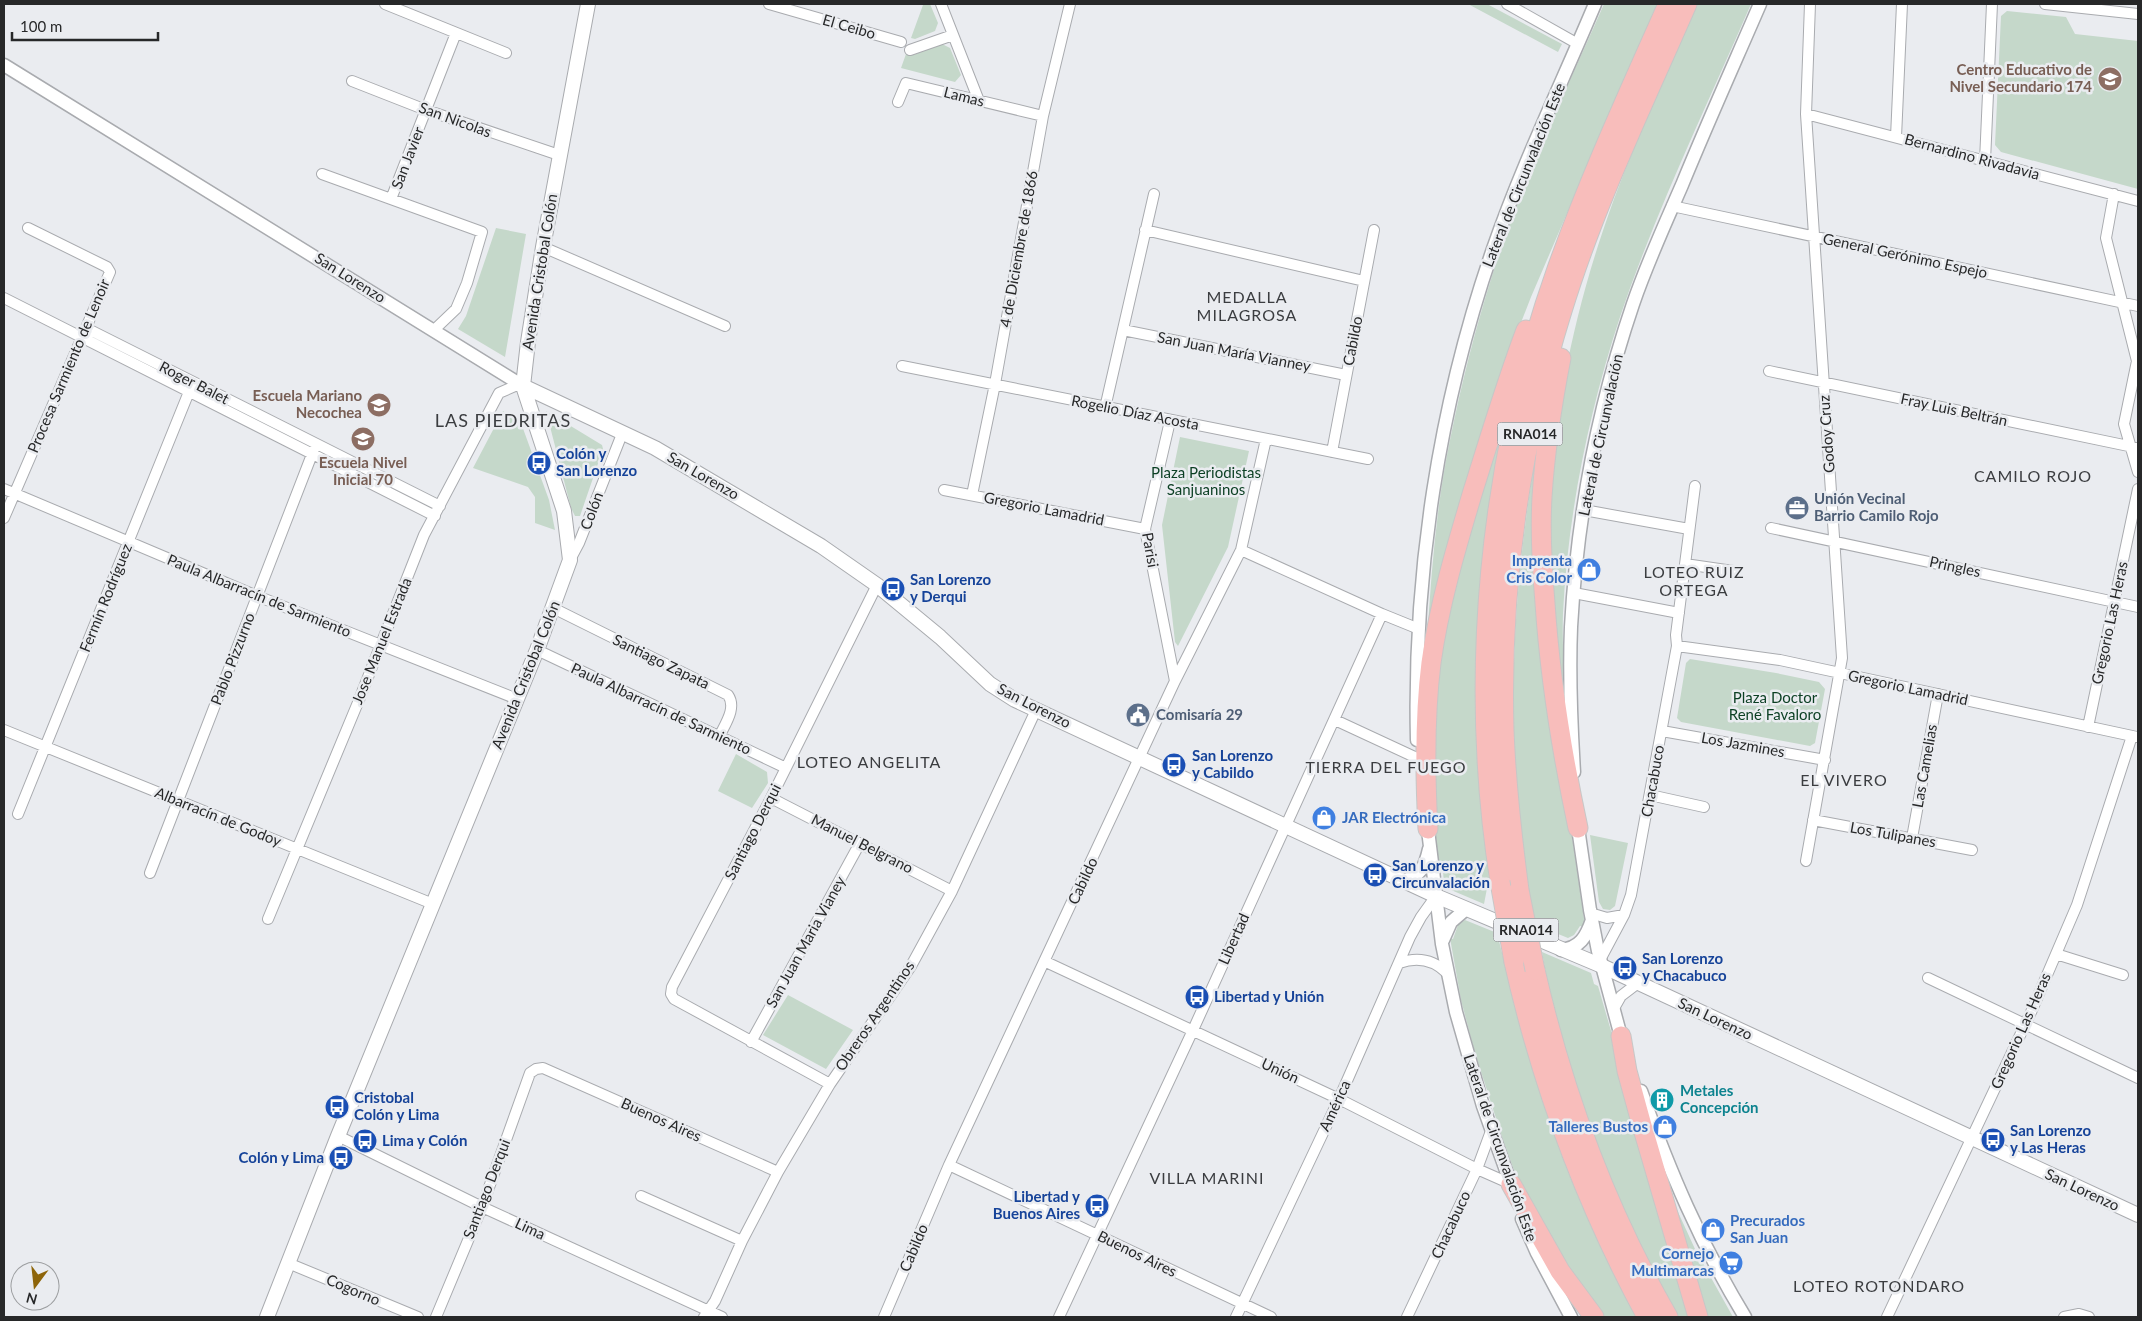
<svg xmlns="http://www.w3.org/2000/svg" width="2142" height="1321" viewBox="0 0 2142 1321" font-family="Lato,sans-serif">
	<rect width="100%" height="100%" fill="#eaecf0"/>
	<path fill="#c5d8ca" d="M921 4H930L938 23 935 31 915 39 911 38 923 5Z
		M1468 4H1487L1562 44 1558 52Z
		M1604 4H1657L1531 297 1506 361 1427 643C1431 575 1436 507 1450 440 1461 385 1475 330 1492 276 1521 183 1565 93 1604 4Z
		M1697 4H1751C1706 108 1656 210 1620 317 1589 411 1568 513 1563 613 1562 644 1564 676 1566 707 1556 646 1547 585 1549 523 1552 412 1576 303 1614 199 1639 132 1669 68 1697 4Z
		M2007 11 2066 17 2075 34 2138 41V189L2001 152 1995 145 2001 16Z
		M942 44 950 48 961 75 955 82 901 68 906 54 913 55Z
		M496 228 526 234 505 357 458 329 466 316Z
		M1510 394 1494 477 1486 535 1477 648V741L1489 878 1484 904 1444 887 1443 870 1439 868 1432 796 1437 650Z
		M1544 408 1558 741 1585 925V927L1580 926 1574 935 1568 938 1536 925C1526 884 1522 843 1518 801 1506 666 1519 541 1544 408Z
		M503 411 521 423 549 500 555 530 535 523V497L528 487 473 468Z
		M546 411 602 445 603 449 580 516H575L571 508Z
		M1180 437 1249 451 1228 547 1178 646 1175 642 1162 525Z
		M1690 659 1776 673 1819 682 1825 689 1815 743 1810 746 1681 722 1677 718 1686 663Z
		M736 754 767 772 768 783 752 808 718 791Z
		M1590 835 1628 843 1615 906 1610 910 1603 909 1599 902Z
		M1465 920 1497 933C1509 980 1520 1027 1534 1073 1559 1157 1594 1240 1637 1317H1598L1519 1184 1503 1140 1475 1053 1461 1000 1450 938 1453 939 1458 925Z
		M1542 952 1591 973 1594 984 1598 986 1694 1317H1678C1613 1206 1564 1079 1542 952Z
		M788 995 853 1030 826 1069 763 1035Z
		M1672 1199 1695 1249 1733 1317H1705Z"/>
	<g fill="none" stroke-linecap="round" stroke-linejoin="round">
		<defs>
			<path id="minor" d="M385 4 506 53
				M769 4 901 42
				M941 4 979 101
				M1507 4 1578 44
				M2045 4 2138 14
				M910 50 953 35
				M352 81 426 110 559 155
				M898 102 906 83 1043 116
				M1806 114 2138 201
				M1896 137 1902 4
				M1985 161 1992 4
				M322 174 482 232 467 283 456 309 434 330
				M2114 194 2106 238 2137 361 2124 424 2138 472
				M391 199 456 33
				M1672 206 2138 306
				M1145 230 1364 281
				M543 247 725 326
				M4 298 435 516
				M1123 330 1346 375
				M82 338 92 331 440 506
				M902 366 1368 459
				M1769 371 2138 448
				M1105 408 1154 194
				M1170 421 1145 529 1175 681
				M1332 452 1374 230
				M4 489 257 596 517 699
				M944 490 1145 529
				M972 495 995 384 1043 116 1070 4
				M1584 510 1689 529
				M4 518 110 272 107 267 28 228
				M1771 528 2138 607
				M1241 550 1382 614 1419 629
				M570 560 579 543 622 434
				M1685 564 1733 571
				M1574 593 1679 613
				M553 608 728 695C737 708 725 724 719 737
				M1677 646 1780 660 2137 737
				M537 650 786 768
				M1335 720 1419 759
				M2088 727 2138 489
				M4 730 433 904
				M1662 731 1825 760
				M1650 795 1704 807
				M771 798 952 891
				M18 814 193 382
				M1813 820 1972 850
				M1912 838 1938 694
				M1806 861 1842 658 1806 114 1810 4
				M150 873 316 444
				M1590 913 1607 918 1624 915
				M268 919 359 700 424 535 499 393 515 386H523
				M2056 954 2123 975
				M1600 960 1624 915 1631 895 1677 646 1676 635 1695 486
				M1046 962 1339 1099 1477 1169 1511 1184
				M1399 963C1416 957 1433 959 1447 973
				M1928 978 2138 1078
				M1613 1010 1621 996 1638 983
				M751 1042 860 843
				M830 1084 674 999 671 994 672 987 771 798 877 585
				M338 1136 482 1207 722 1317
				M949 1165 1271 1317
				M641 1196 742 1241
				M288 1263 418 1317
				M436 1317 482 1207 530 1073 536 1069 543 1068 778 1172
				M704 1317 715 1301 742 1241 778 1172 830 1084 911 966 952 891 1036 710
				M884 1317 949 1165 1175 681 1241 550 1266 439
				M1059 1317 1193 1030 1382 614
				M1236 1317 1339 1099 1410 937 1421 917 1436 896
				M1407 1317 1477 1169 1491 1131
				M1887 1317 2032 1010 2077 905 2132 736
				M2064 1317 2079 1314 2089 1317"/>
			<path id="tertiary" d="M4 65 523 386
				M1417 740C1413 574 1439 405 1493 249 1522 165 1561 85 1595 4
				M1574 772C1571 723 1569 675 1571 627 1577 518 1598 407 1633 304 1647 263 1665 224 1682 185 1707 124 1734 64 1760 4
				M1577 821 1590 910 1598 951 1623 1044
				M1427 822 1442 944 1456 1012 1483 1106 1513 1190
				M1402 881C1421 876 1425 867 1429 849
				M1443 940 1451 922 1466 909
				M1561 950C1580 948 1586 937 1592 920
				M1641 1091C1670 1172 1700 1243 1745 1317
				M1522 1219 1537 1253 1571 1317"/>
			<path id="secondary" d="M523 386 655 448 821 546 877 585 940 637 990 684 1015 700 1436 896 1602 966 2138 1215
				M267 1317 338 1136 537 650 570 560 564 511 523 386 528 342 543 247 588 4"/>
			<path id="motorway" d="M1561 358C1552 404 1545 450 1542 497 1540 532 1542 568 1545 603 1550 678 1562 753 1578 828
				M1428 829C1425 774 1424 719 1431 663 1439 605 1456 548 1473 491 1490 437 1506 383 1526 330
				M1500 882C1468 679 1488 463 1557 269 1589 179 1629 92 1668 4
				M1519 890C1512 837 1506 783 1504 730 1500 588 1520 446 1562 311 1594 206 1643 105 1687 4
				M1514 962C1542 1086 1586 1205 1647 1317
				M1535 970C1563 1092 1606 1209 1668 1317
				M1621 1036 1627 1071 1641 1122 1698 1317
				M1511 1184 1560 1271 1594 1317"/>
		</defs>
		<use href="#minor" stroke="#a9abaf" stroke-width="12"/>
		<use href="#tertiary" stroke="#a9abaf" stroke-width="15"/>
		<use href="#secondary" stroke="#a9abaf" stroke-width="16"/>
		<use href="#motorway" stroke="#c7c7c7" stroke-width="21"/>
		<use href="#minor" stroke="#fff" stroke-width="10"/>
		<use href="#tertiary" stroke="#fff" stroke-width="12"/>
		<use href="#secondary" stroke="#fff" stroke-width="14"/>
		<use href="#motorway" stroke="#f8bdbb" stroke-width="19"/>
		<defs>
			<path id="motorway-bridge" d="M1500 882 1514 962
				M1519 890 1535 970"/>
		</defs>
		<use href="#motorway-bridge" stroke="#c7c7c7" stroke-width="21" stroke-linecap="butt"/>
		<use href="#motorway-bridge" stroke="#f8bdbb" stroke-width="19"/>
	</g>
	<defs>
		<symbol id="school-disc" viewBox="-11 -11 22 22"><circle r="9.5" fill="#8d6e63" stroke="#eaecf0"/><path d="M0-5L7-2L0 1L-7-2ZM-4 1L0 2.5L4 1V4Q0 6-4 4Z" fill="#fff"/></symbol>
		<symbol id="bus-disc" viewBox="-11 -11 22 22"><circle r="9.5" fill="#1a4fb4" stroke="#eaecf0"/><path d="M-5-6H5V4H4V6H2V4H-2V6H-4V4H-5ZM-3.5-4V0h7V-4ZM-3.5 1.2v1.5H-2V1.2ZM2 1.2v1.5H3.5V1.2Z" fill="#fff"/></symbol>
		<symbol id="office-disc" viewBox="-11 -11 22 22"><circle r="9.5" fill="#5c6f8a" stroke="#eaecf0"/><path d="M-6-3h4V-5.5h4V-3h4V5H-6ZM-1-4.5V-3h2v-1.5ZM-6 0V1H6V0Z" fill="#fff"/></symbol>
		<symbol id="shop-disc" viewBox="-11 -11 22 22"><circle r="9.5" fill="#3f7fe0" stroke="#eaecf0"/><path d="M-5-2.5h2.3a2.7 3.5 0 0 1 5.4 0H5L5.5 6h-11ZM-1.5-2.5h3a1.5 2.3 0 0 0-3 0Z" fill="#fff"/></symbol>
		<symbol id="civic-disc" viewBox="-11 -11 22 22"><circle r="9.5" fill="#5c6f8a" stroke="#eaecf0"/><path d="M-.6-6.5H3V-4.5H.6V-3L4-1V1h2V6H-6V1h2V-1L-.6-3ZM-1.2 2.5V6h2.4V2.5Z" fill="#fff"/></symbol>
		<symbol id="building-disc" viewBox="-11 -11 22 22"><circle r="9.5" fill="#0f9aa8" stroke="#eaecf0"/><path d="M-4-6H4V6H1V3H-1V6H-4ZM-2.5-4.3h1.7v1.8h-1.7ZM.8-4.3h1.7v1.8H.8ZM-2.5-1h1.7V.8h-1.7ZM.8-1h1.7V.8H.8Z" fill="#fff"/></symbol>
		<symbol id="supermarket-disc" viewBox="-11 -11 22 22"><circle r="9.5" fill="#3f7fe0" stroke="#eaecf0"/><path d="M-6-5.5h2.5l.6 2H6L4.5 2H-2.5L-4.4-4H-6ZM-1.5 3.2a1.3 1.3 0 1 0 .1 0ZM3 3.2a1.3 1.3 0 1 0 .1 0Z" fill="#fff"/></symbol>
	</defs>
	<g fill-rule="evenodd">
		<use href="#school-disc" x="2096" y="65" width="28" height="28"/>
		<use href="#school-disc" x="365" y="391" width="28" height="28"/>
		<use href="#school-disc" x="349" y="425" width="28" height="28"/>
		<use href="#bus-disc" x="525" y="449" width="28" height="28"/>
		<use href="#office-disc" x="1783" y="494" width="28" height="28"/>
		<use href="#shop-disc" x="1575" y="556" width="28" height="28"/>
		<use href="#bus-disc" x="879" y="575" width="28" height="28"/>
		<use href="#civic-disc" x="1124" y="701" width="28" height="28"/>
		<use href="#bus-disc" x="1160" y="751" width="28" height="28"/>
		<use href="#shop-disc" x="1310" y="804" width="28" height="28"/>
		<use href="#bus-disc" x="1361" y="861" width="28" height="28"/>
		<use href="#bus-disc" x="1611" y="954" width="28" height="28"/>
		<use href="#bus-disc" x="1183" y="983" width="28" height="28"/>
		<use href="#building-disc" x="1648" y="1086" width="28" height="28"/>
		<use href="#bus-disc" x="323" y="1093" width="28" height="28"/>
		<use href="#shop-disc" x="1651" y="1113" width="28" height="28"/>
		<use href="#bus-disc" x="1979" y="1126" width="28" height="28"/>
		<use href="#bus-disc" x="351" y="1127" width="28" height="28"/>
		<use href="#bus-disc" x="327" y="1144" width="28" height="28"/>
		<use href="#bus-disc" x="1083" y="1192" width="28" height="28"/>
		<use href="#shop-disc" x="1699" y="1216" width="28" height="28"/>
		<use href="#supermarket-disc" x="1717" y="1249" width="28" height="28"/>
	</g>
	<g text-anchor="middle" stroke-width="5" stroke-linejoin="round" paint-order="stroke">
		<g fill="#eaecf0" stroke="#626365" stroke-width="1">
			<rect x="1497.5" y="422.5" width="65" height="23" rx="4"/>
			<rect x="1493.5" y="918.5" width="65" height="23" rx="4"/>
		</g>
		<g font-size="14" font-weight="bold" fill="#272829">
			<text x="1530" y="439">RNA014</text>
			<text x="1526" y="935">RNA014</text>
		</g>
		<g font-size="15" fill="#272829" stroke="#eaecf0">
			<text transform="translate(849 27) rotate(16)" y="5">El Ceibo</text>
			<text transform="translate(964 97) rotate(14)" y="5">Lamas</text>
			<text transform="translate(455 120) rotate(20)" y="5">San Nicolas</text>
			<text transform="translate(1972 157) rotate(15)" y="5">Bernardino Rivadavia</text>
			<text transform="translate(408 158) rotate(-69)" y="5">San Javier</text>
			<text transform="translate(1524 175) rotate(-68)" y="5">Lateral de Circunvalación Este</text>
			<text transform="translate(1019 249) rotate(-80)" y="5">4 de Diciembre de 1866</text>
			<text transform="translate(1905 256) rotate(12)" y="5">General Gerónimo Espejo</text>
			<text transform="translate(540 272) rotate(-81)" y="5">Avenida Cristobal Colón</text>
			<text transform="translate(350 278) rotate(32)" y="5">San Lorenzo</text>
			<text transform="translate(1353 341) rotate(-79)" y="5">Cabildo</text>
			<text transform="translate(1234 352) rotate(11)" y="5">San Juan María Vianney</text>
			<text transform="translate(69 366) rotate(-67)" y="5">Procesa Sarmiento de Lenoir</text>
			<text transform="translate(194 383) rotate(27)" y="5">Roger Balet</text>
			<text transform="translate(1954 410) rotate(12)" y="5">Fray Luis Beltrán</text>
			<text transform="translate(1135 413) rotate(11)" y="5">Rogelio Díaz Acosta</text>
			<text transform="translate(1827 434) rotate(-94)" y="5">Godoy Cruz</text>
			<text transform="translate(1601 435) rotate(-78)" y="5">Lateral de Circunvalación</text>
			<text transform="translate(703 476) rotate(30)" y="5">San Lorenzo</text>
			<text transform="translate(1044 509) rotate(11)" y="5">Gregorio Lamadrid</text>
			<text transform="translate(592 511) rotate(-69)" y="5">Colón</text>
			<text transform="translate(1150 550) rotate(80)" y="5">Parisi</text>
			<text transform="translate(1955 567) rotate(12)" y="5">Pringles</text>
			<text transform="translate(259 596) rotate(22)" y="5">Paula Albarracín de Sarmiento</text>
			<text transform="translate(106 598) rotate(-68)" y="5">Fermín Rodríguez</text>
			<text transform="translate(2110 623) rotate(-78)" y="5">Gregorio Las Heras</text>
			<text transform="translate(382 641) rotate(-68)" y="5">Jose Manuel Estrada</text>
			<text transform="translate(233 659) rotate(-69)" y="5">Pablo Pizzurno</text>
			<text transform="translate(661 662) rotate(26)" y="5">Santiago Zapata</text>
			<text transform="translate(526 675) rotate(-68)" y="5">Avenida Cristobal Colón</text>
			<text transform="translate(1908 688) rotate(12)" y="5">Gregorio Lamadrid</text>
			<text transform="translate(1034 706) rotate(27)" y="5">San Lorenzo</text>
			<text transform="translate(661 709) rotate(25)" y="5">Paula Albarracín de Sarmiento</text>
			<text transform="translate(1743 745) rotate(10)" y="5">Los Jazmines</text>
			<text transform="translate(1925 766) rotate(-80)" y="5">Las Camelias</text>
			<text transform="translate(1653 781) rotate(-80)" y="5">Chacabuco</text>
			<text transform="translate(218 817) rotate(22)" y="5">Albarracín de Godoy</text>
			<text transform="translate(753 832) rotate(-63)" y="5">Santiago Derqui</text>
			<text transform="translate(1893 835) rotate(10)" y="5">Los Tulipanes</text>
			<text transform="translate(862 844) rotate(27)" y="5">Manuel Belgrano</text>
			<text transform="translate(1083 881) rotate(-65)" y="5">Cabildo</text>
			<text transform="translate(1234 939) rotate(-66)" y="5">Libertad</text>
			<text transform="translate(806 942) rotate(-61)" y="5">San Juan Maria Vianey</text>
			<text transform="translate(875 1016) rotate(-56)" y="5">Obreros Argentinos</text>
			<text transform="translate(1715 1019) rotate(25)" y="5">San Lorenzo</text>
			<text transform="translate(2021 1031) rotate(-66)" y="5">Gregorio Las Heras</text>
			<text transform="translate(1280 1071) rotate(25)" y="5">Unión</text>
			<text transform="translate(1335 1106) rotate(-65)" y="5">América</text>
			<text transform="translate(661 1120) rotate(24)" y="5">Buenos Aires</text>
			<text transform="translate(1500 1148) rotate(71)" y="5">Lateral de Circunvalación Este</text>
			<text transform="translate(487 1189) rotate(-69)" y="5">Santiago Derqui</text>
			<text transform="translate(2082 1190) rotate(25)" y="5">San Lorenzo</text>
			<text transform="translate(1451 1225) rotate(-65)" y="5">Chacabuco</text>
			<text transform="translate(530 1229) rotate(25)" y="5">Lima</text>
			<text transform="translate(914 1248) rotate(-67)" y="5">Cabildo</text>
			<text transform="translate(1137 1254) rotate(26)" y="5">Buenos Aires</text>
			<text transform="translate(353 1290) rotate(23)" y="5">Cogorno</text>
		</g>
		<g font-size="15" font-weight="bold" fill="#785e54" stroke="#eaecf0" text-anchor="end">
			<text x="2092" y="75">Centro Educativo de<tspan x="2092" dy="17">Nivel Secundario 174</tspan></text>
			<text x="362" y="401">Escuela Mariano<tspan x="362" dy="17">Necochea</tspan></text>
			<text x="363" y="468" text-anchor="middle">Escuela Nivel<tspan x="363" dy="17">Inicial 70</tspan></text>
		</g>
		<g font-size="15" font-weight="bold" fill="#164399" stroke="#eaecf0" text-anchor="start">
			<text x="556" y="459">Colón y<tspan x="556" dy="17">San Lorenzo</tspan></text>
			<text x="910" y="585">San Lorenzo<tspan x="910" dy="17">y Derqui</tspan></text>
			<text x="1192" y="761">San Lorenzo<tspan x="1192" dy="17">y Cabildo</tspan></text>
			<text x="1392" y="871">San Lorenzo y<tspan x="1392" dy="17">Circunvalación</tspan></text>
			<text x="1642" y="964">San Lorenzo<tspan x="1642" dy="17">y Chacabuco</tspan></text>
			<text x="1214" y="1002">Libertad y Unión</text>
			<text x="354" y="1103">Cristobal<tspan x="354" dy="17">Colón y Lima</tspan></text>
			<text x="2010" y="1136">San Lorenzo<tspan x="2010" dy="17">y Las Heras</tspan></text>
			<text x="382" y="1146">Lima y Colón</text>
			<text x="324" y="1163" text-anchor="end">Colón y Lima</text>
			<text x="1080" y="1202" text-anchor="end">Libertad y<tspan x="1080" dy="17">Buenos Aires</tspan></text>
		</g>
		<g font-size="15" fill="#0b3f23" stroke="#eaecf0">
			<text x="1206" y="478">Plaza Periodistas<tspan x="1206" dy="17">Sanjuaninos</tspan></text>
			<text x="1775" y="703">Plaza Doctor<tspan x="1775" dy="17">René Favaloro</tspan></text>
		</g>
		<g font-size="15" font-weight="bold" fill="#4e5e75" stroke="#eaecf0" text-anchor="start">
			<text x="1814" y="504">Unión Vecinal<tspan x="1814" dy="17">Barrio Camilo Rojo</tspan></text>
			<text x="1156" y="720">Comisaría 29</text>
		</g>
		<g font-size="15" font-weight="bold" fill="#366cbe" stroke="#eaecf0" text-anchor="end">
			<text x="1572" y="566">Imprenta<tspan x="1572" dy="17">Cris Color</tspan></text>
			<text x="1342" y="823" text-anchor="start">JAR Electrónica</text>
			<text x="1648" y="1132">Talleres Bustos</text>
			<text x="1730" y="1226" text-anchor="start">Precurados<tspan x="1730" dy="17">San Juan</tspan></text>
			<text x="1714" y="1259">Cornejo<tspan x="1714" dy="17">Multimarcas</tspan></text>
		</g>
		<g font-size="15" font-weight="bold" fill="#0d838f" stroke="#eaecf0" text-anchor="start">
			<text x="1680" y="1096">Metales<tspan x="1680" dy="17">Concepción</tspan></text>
		</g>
		<g font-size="16" letter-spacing="1" fill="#3b3d40" stroke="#eaecf0">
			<text x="1247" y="303">MEDALLA<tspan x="1247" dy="18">MILAGROSA</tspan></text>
			<text x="2033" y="482">CAMILO ROJO</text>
			<text x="1694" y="578">LOTEO RUIZ<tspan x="1694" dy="18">ORTEGA</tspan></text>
			<text x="869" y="768">LOTEO ANGELITA</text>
			<text x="1386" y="773">TIERRA DEL FUEGO</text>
			<text x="1844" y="786">EL VIVERO</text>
			<text x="1207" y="1184">VILLA MARINI</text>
			<text x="1879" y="1292">LOTEO ROTONDARO</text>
		</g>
		<g font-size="18" letter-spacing="1" fill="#3b3d40" stroke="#eaecf0">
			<text x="503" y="427">LAS PIEDRITAS</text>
		</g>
	</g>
	<rect width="2142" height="1321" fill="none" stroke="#272829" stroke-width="10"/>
	<g transform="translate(35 1286) rotate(195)"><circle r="24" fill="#eaecf0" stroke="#9c9ea0"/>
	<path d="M0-4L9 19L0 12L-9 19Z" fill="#8e650a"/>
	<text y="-8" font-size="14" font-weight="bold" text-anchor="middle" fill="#272829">N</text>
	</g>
	<path d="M12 32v8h146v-8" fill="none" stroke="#272829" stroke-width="2.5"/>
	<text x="20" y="32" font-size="15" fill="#272829" stroke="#eaecf0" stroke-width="4" paint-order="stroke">100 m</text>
</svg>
